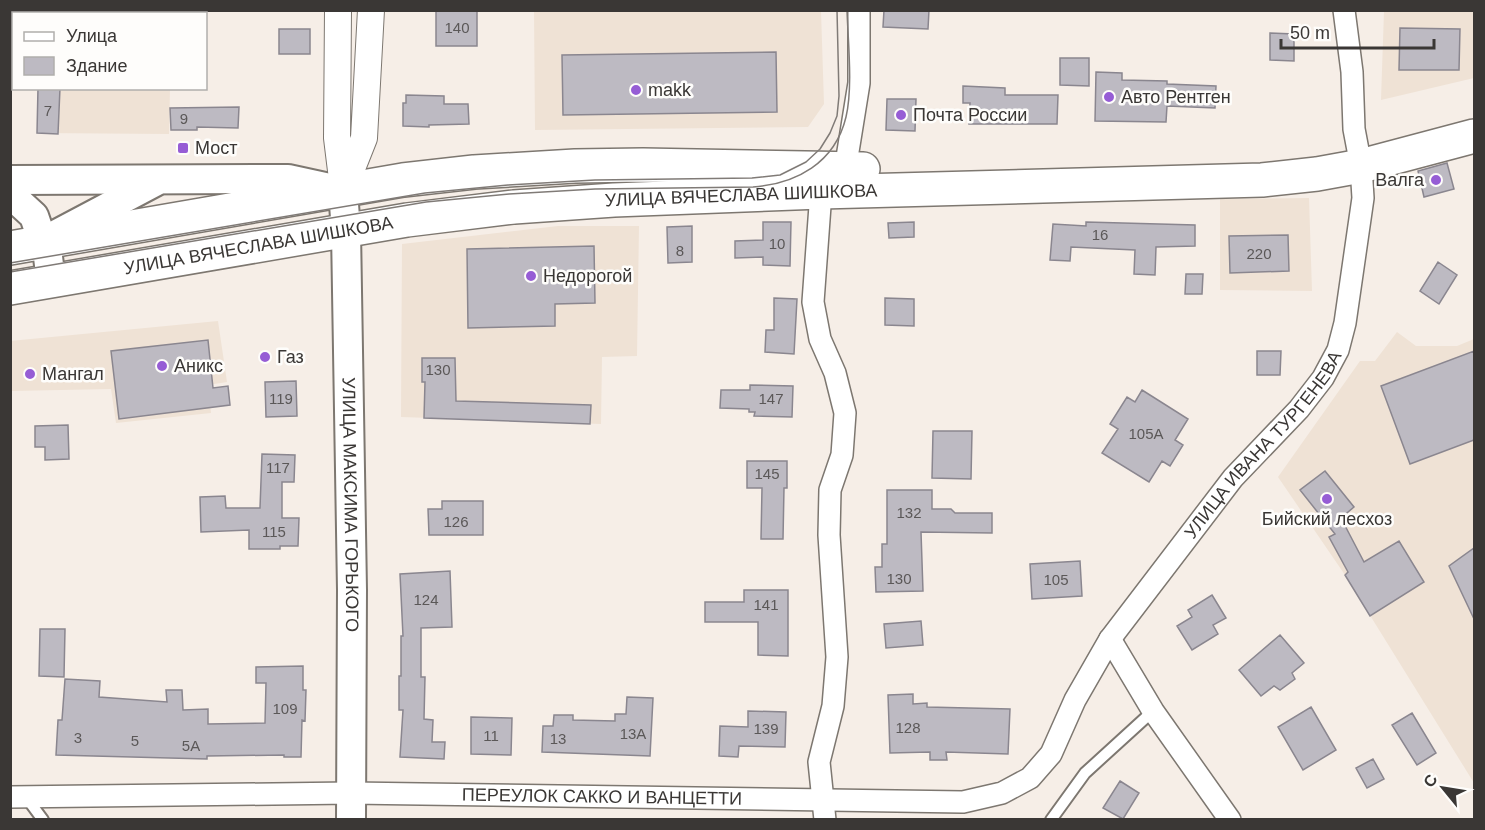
<svg xmlns="http://www.w3.org/2000/svg" width="1485" height="830" viewBox="0 0 1485 830" font-family="Helvetica,sans-serif">
	<rect width="100%" height="100%" fill="#f6eee7"/>
	<path fill="#efe2d5" d="M41 10H172V14H41Z
		M534 11H821L824 104 808 127 535 130Z
		M1384 11H1474V78L1381 100Z
		M38 89H170L169 134 37 133Z
		M1309 198 1312 291 1220 290V199Z
		M558 226H639L637 356 602 357 601 424 401 417 402 244Z
		M218 321 227 382 208 385 211 413 116 423 111 389 11 391 10 341Z
		M1397 332 1416 346H1457L1474 339V783L1345 575 1278 477 1360 361H1375Z"/>
	<path fill="#bdbac2" stroke="#8a868f" stroke-width="1.5" d="M436 10H477V46H436Z
		M884 10H929L928 29 883 27Z
		M1400 28 1460 29 1459 70H1399Z
		M279 29H310V54H279Z
		M1270 33 1294 34V61L1270 60Z
		M776 52 777 112 563 115 562 55Z
		M1060 58H1089V86L1060 85Z
		M1096 72 1122 73V80L1167 81V84L1216 86 1215 108 1167 106 1166 122 1095 121Z
		M963 86 1005 88V95H1058L1057 124H969L970 103H963Z
		M38 88H60L58 134 37 133Z
		M406 95 444 96V104H468L469 124 429 125V127L403 126V103H406Z
		M887 99H916L915 131 886 130Z
		M239 107 238 128 197 127V130H171L170 108Z
		M1447 163 1454 189 1424 197 1418 171Z
		M763 222H791L790 266 763 265V257L735 258V241L763 240Z
		M914 222V237L889 238 888 223Z
		M1086 222 1195 225V246L1156 247 1155 275 1134 274 1135 250 1071 247 1070 261 1050 260 1053 224 1086 226Z
		M692 226V262L668 263 667 227Z
		M1288 235 1289 271 1230 273 1229 236Z
		M594 246 595 303 555 304V326L468 328 467 249Z
		M1438 262 1457 275 1439 304 1420 291Z
		M1186 274H1203L1202 294H1185Z
		M774 298 797 299 794 354 765 352 766 330H774Z
		M885 298 914 299V326L885 325Z
		M208 340 213 388 228 386 230 405 119 419 111 351Z
		M1257 351H1281L1280 375H1257Z
		M1474 351V440L1410 464 1381 386Z
		M422 358H455L456 401 591 405 590 424 424 418 425 382H422Z
		M296 381 297 416 266 417 265 382Z
		M750 385 793 386 792 417 754 416 755 412H749V409L720 408 721 390H750Z
		M1142 390 1188 419 1175 440 1183 445 1170 466 1162 461 1149 482 1102 453 1118 429 1110 424 1127 397 1135 402Z
		M68 425 69 459 45 460V447H35V426Z
		M933 431H972L971 479 932 478Z
		M262 454 295 455 294 482H282V518H299L298 546H280V549H249V530L201 532 200 497 225 496 226 508H260Z
		M747 461H787V488H784L783 539H761L762 488H747Z
		M1325 471 1354 507 1341 518 1364 562 1399 541 1424 582 1370 616 1345 575 1348 572 1329 537 1335 534 1300 490Z
		M887 490H932V509H951L955 513H992V533L921 532 923 591 876 592 875 567H882V544H887Z
		M442 501H483V535H429L428 509H442Z
		M1474 548V619L1449 566Z
		M1080 561 1082 596 1032 599 1030 564Z
		M450 571 452 627 421 628V677H425L424 719 433 720 432 742H445L444 759 400 757 403 710H399V676H401V636H403L400 574Z
		M744 590H788V656L758 655V622H705V602H744Z
		M1212 595 1226 618 1213 625 1218 634 1192 650 1177 626 1192 617 1188 610Z
		M921 621 923 645 886 648 884 624Z
		M40 629H65L64 677 39 676Z
		M1280 635 1304 663 1292 673 1295 679 1280 690 1274 686 1261 696 1239 670Z
		M303 666V690H306L305 721 302 720 301 757H284V755L207 756V759L56 755 58 720H62L65 679 100 681 99 697 167 702 166 690H182L183 710 208 709V724L265 723 266 683H256V667Z
		M913 694V704L927 703V707L1010 709 1008 754 946 752 947 760H930V752L890 753 888 695Z
		M627 697 653 698 650 756 542 752 543 726H553L554 715H573V720L615 721V714H626Z
		M1311 707 1336 750 1303 770 1278 727Z
		M748 711 786 712 785 747 739 746 738 757 719 756 720 726 748 727Z
		M1412 713 1436 753 1417 765 1392 725Z
		M471 717 512 718 511 755 471 754Z
		M1373 759 1384 779 1367 788 1356 768Z
		M1120 781 1139 793 1123 819 1103 808Z"/>
	<g fill="none" stroke-linecap="round" stroke-linejoin="round">
		<defs>
			<path id="service" d="M26 797 43 820
				M1051 820 1085 773 1153 711"/>
			<g id="minor">
				<path d="M845 170 859 83V10"/>
				<path d="M821 192 813 302 820 339 835 373 845 413 842 455 830 490 829 535 837 657 833 706 819 762 825 820"/>
				<path d="M1110 639 1153 711 1230 820"/>
				<path id="s1" d="M10 797 351 793 963 802 1002 793 1030 778 1051 754 1075 700 1110 639 1233 478 1299 409 1323 378 1338 350 1345 323 1363 198 1361 166 1354 129 1352 72 1344 10"/>
			</g>
			<path id="tertiary" d="M338 10 337 138 343 187
				M343 191 364 138 371 10"/>
			<g id="secondary">
				<path id="s2" d="M10 180 288 179 343 191 346 231 352 590 351 820"/>
				<path d="M10 194 34 216 48 257 51 281"/>
				<path d="M53 236 155 182"/>
			</g>
			<g id="primary">
				<path d="M10 248 403 180 474 172 575 166 643 165 863 169"/>
				<path id="s3" d="M10 288 407 220 514 207 614 200 821 192 1262 180 1317 174 1361 166 1474 136"/>
			</g>
		</defs>
		<use href="#service" stroke="#7d7770" stroke-width="14"/>
		<use href="#minor" stroke="#7d7770" stroke-width="24"/>
		<use href="#tertiary" stroke="#7d7770" stroke-width="28"/>
		<use href="#secondary" stroke="#7d7770" stroke-width="32"/>
		<use href="#primary" stroke="#7d7770" stroke-width="36"/>
		<use href="#service" stroke="#fff" stroke-width="10"/>
		<use href="#minor" stroke="#fff" stroke-width="21"/>
		<use href="#tertiary" stroke="#fff" stroke-width="26"/>
		<use href="#secondary" stroke="#fff" stroke-width="28"/>
		<use href="#primary" stroke="#fff" stroke-width="33"/>
		<path stroke="#807b77" stroke-width="1.5" d="M10 263 425 193 508 185 595 180 752 178 780 175 806 162 820 149 830 133 837 116 839 96 837 10
			M10 272 426 202 509 194 595 189 753 187C796 184 835 163 846 117 853 87 848 42 847 10"/>
	</g>
	<g fill="#965dd5" stroke="#fefdfb" stroke-width="2">
		<circle cx="636" cy="90" r="6"/>
		<circle cx="1109" cy="97" r="6"/>
		<circle cx="901" cy="115" r="6"/>
		<rect x="177" y="142" width="12" height="12" rx="3"/>
		<circle cx="1436" cy="180" r="6"/>
		<circle cx="531" cy="276" r="6"/>
		<circle cx="265" cy="357" r="6"/>
		<circle cx="162" cy="366" r="6"/>
		<circle cx="30" cy="374" r="6"/>
		<circle cx="1327" cy="499" r="6"/>
	</g>
	<g text-anchor="middle" stroke-width="5" stroke-linejoin="round" paint-order="stroke">
		<g font-size="15" fill="#5b5858">
			<text x="457" y="33">140</text>
			<text x="48" y="116">7</text>
			<text x="184" y="124">9</text>
			<text x="1100" y="240">16</text>
			<text x="777" y="249">10</text>
			<text x="680" y="256">8</text>
			<text x="1259" y="259">220</text>
			<text x="438" y="375">130</text>
			<text x="281" y="404">119</text>
			<text x="771" y="404">147</text>
			<text x="1146" y="439">105А</text>
			<text x="278" y="473">117</text>
			<text x="767" y="479">145</text>
			<text x="909" y="518">132</text>
			<text x="456" y="527">126</text>
			<text x="274" y="537">115</text>
			<text x="899" y="584">130</text>
			<text x="1056" y="585">105</text>
			<text x="426" y="605">124</text>
			<text x="766" y="610">141</text>
			<text x="285" y="714">109</text>
			<text x="908" y="733">128</text>
			<text x="766" y="734">139</text>
			<text x="633" y="739">13А</text>
			<text x="491" y="741">11</text>
			<text x="78" y="743">3</text>
			<text x="558" y="744">13</text>
			<text x="135" y="746">5</text>
			<text x="191" y="751">5А</text>
		</g>
		<g font-size="18" fill="#3a3735" stroke="#fefdfb" text-anchor="start">
			<text x="648" y="96">makk</text>
			<text x="1121" y="103">Авто Рентген</text>
			<text x="913" y="121">Почта России</text>
			<text x="195" y="154">Мост</text>
			<text x="1424" y="186" text-anchor="end">Валга</text>
			<text x="543" y="282">Недорогой</text>
			<text x="277" y="363">Газ</text>
			<text x="174" y="372">Аникс</text>
			<text x="42" y="380">Мангал</text>
			<text x="1327" y="525" text-anchor="middle">Бийский лесхоз</text>
		</g>
		<g font-size="18" fill="#3a3735" stroke="#fefdfb">
			<text dy="6" stroke="none"><textPath href="#s3" startOffset="738">УЛИЦА ВЯЧЕСЛАВА ШИШКОВА</textPath></text>
			<text dy="6" stroke="none"><textPath href="#s3" startOffset="252">УЛИЦА ВЯЧЕСЛАВА ШИШКОВА</textPath></text>
			<text dy="6" stroke="none"><textPath href="#s1" startOffset="1434">УЛИЦА ИВАНА ТУРГЕНЕВА</textPath></text>
			<text dy="6" stroke="none"><textPath href="#s2" startOffset="648">УЛИЦА МАКСИМА ГОРЬКОГО</textPath></text>
			<text dy="6" stroke="none"><textPath href="#s1" startOffset="592">ПЕРЕУЛОК САККО И ВАНЦЕТТИ</textPath></text>
		</g>
	</g>
	<rect width="1485" height="830" fill="none" stroke="#3a3735" stroke-width="24"/>
	<rect x="12" y="12" width="195" height="78" fill="#fefdfb" stroke="#b0aeac" stroke-width="1.5"/>
	<rect x="24" y="32" width="30" height="9" fill="#ffffff" stroke="#b0aeac" stroke-width="1.5"/>
	<text x="66" y="42" font-size="18" fill="#3a3735">Улица</text>
	<rect x="24" y="57" width="30" height="18" fill="#bdbac2" stroke="#b0aeac" stroke-width="1.5"/>
	<text x="66" y="72" font-size="18" fill="#3a3735">Здание</text>
	<g transform="translate(1443 788) rotate(300)" stroke="#fefdfb" stroke-width="4.5" paint-order="stroke">
	<path d="M0-4.5L10 22L0 15L-10 22Z" fill="#3a3735"/>
	<text y="-9" font-size="16" font-weight="bold" text-anchor="middle" fill="#3a3735">С</text>
	</g>
	<path d="M1281 39v9h153v-9" fill="none" stroke="#3a3735" stroke-width="3"/>
	<text x="1290" y="39" font-size="18" fill="#3a3735" stroke="#fefdfb" stroke-width="4.5" paint-order="stroke">50 m</text>
</svg>
